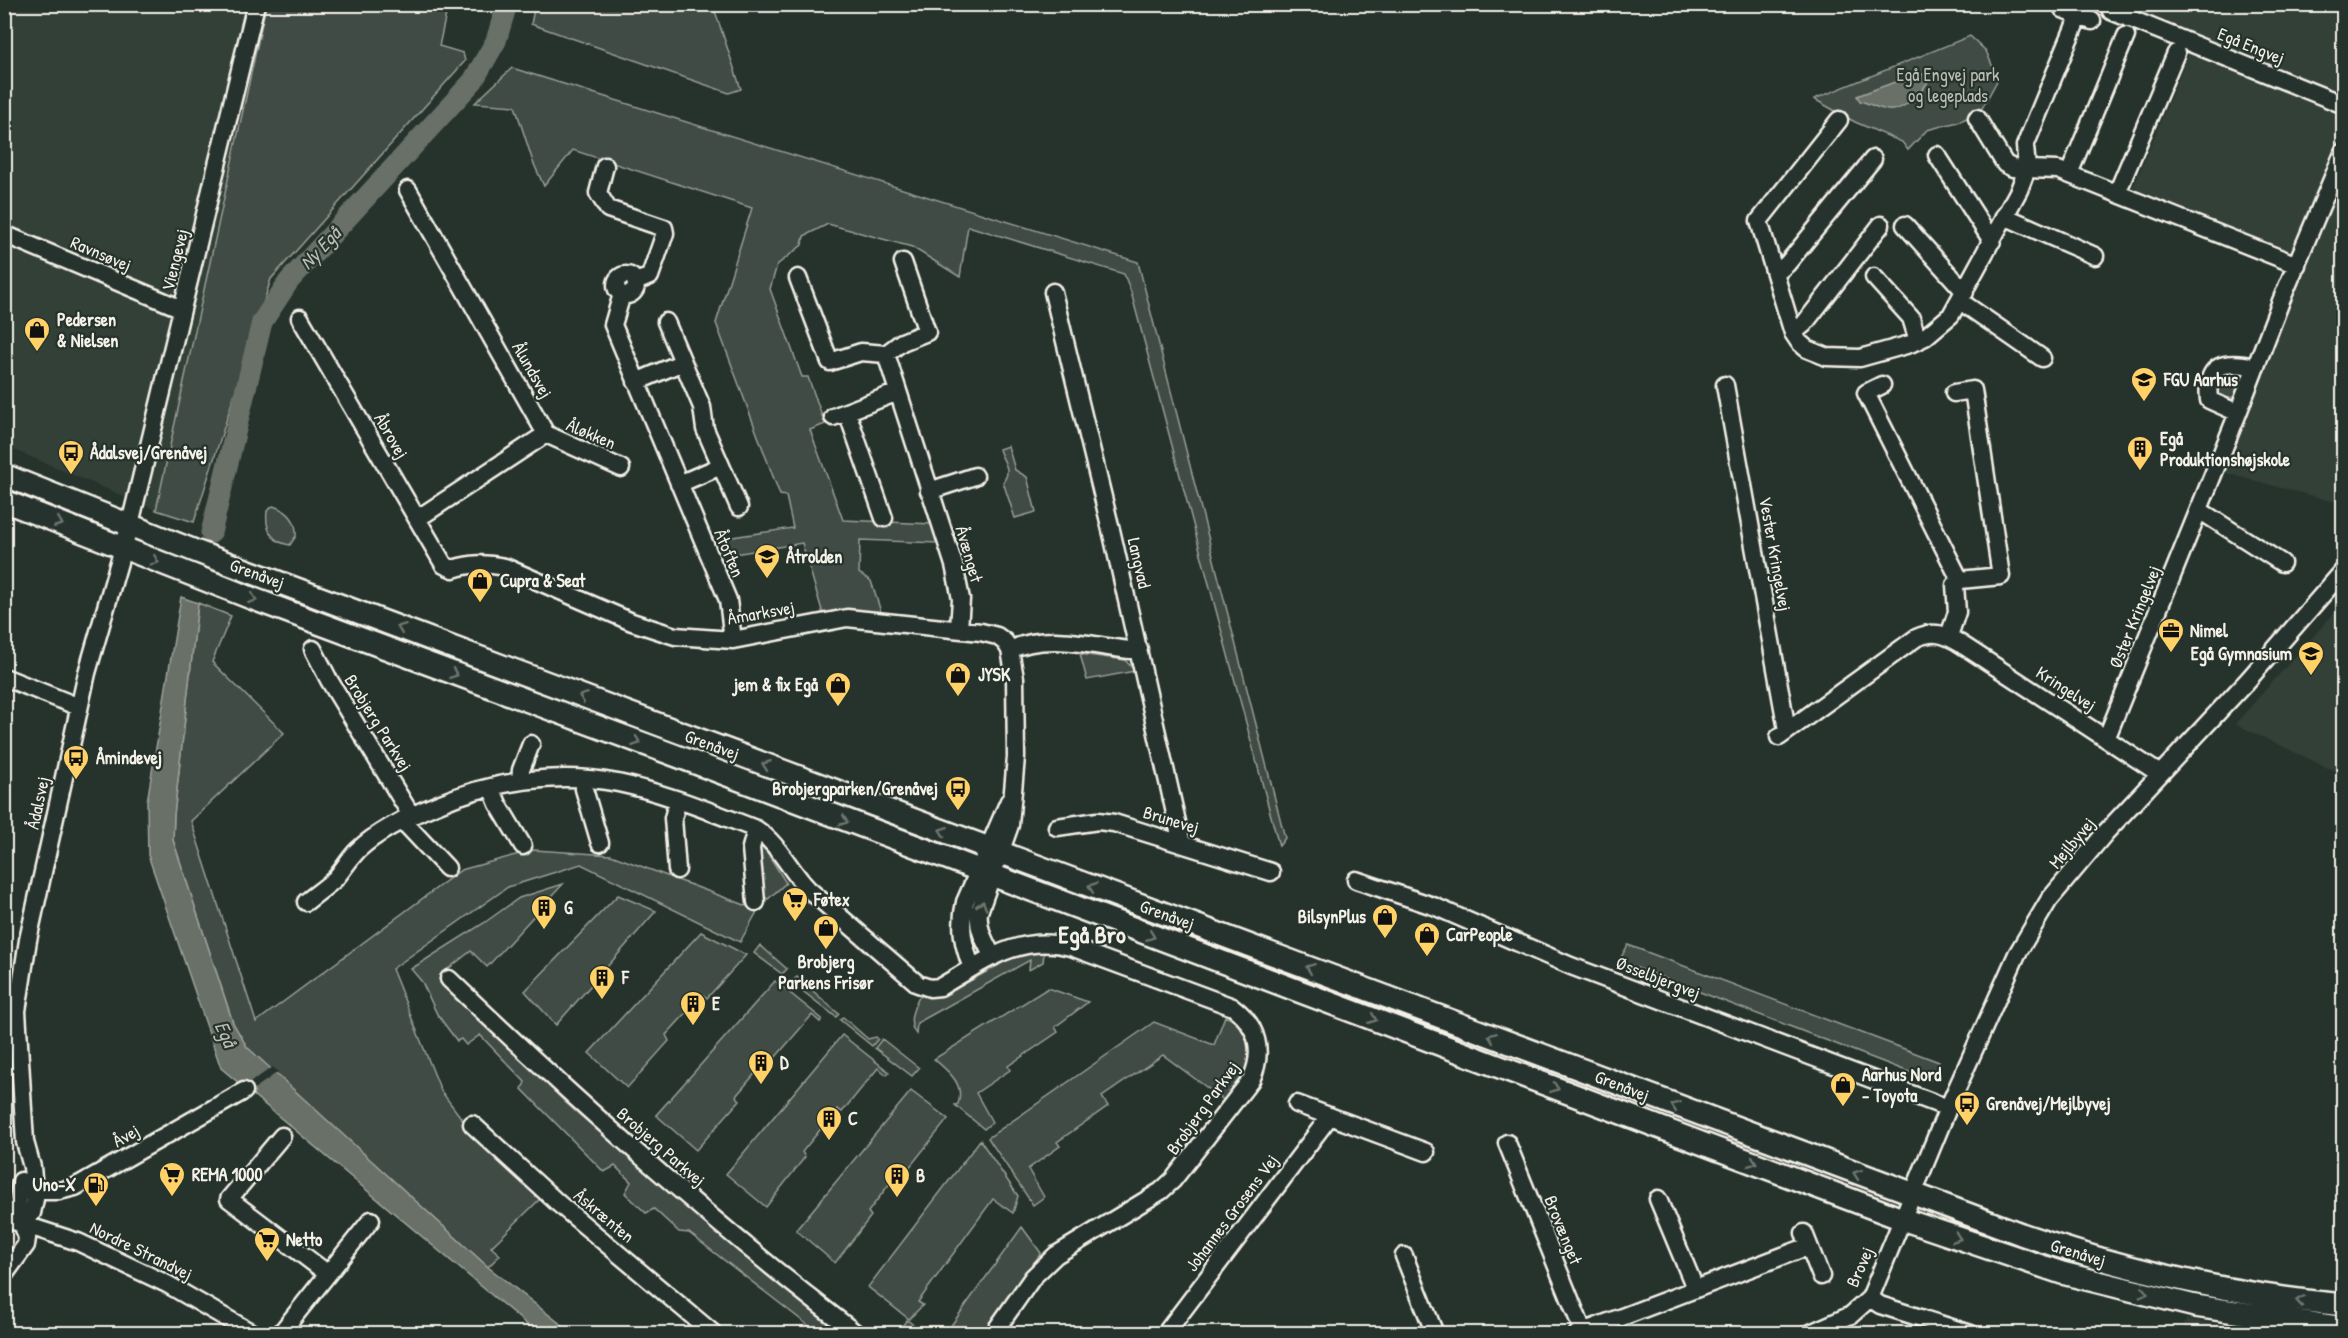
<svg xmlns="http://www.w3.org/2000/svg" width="2348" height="1338" viewBox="0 0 2348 1338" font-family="'Patrick Hand',sans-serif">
	<rect width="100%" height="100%" fill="#26332d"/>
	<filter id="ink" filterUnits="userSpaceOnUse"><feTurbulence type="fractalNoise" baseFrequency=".0167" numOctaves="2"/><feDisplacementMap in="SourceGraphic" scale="12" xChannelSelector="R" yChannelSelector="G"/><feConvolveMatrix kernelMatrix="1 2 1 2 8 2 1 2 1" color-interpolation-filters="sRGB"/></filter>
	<g filter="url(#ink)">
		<path fill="#333f39" d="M25 4 266 5 156 510 5 446 4 11Z
			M2091 5H2343V504L2225 473 2308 262 2132 190 2190 50Z
			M2343 603V775L2235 724Z
			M2186 1319 2263 1333H2181Z"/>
		<path fill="#414b45" stroke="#9a9e96" stroke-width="1.5" d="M266 5H448L439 46 463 53 465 61 271 279 194 522 156 510Z
			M535 5H713L741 89 729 93 531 24Z
			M1970 36 1986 51 1998 79 1980 112 1958 122 1927 130 1908 150 1902 142 1855 122 1814 99Z
			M512 68 1138 262 1285 838 1279 846 1131 292 1124 274 968 226 960 277 912 247 828 224 804 236 802 245 777 265 770 289 802 377H808L825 424 810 430 843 520 933 524 938 543 860 540 859 573 871 581 881 612 823 614 802 543 729 555 726 538 793 528 786 496 780 495 716 323 752 208 573 150 544 186 533 162 515 106 475 103Z
			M2215 385a13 13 0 1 1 26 0a13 13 0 1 1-26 0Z
			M1008 446 1015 470 1027 477 1036 512 1015 518 1003 482C1013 469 1002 461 999 449Z
			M273 506C289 511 297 520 296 536L290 545C271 542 265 529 267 511Z
			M198 603 231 616 212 662 284 733 191 821 256 1022 461 870 534 850 611 855 758 910 740 942 581 864 508 887 392 969 441 1091 471 1131 542 1197 491 1247 500 1255 488 1267 246 1047 233 1023 173 840 174 815Z
			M1080 654 1125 660 1135 671 1087 680Z
			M757 842H761L786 883 768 899 760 895Z
			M563 884 487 967 471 951 448 969 439 979 566 1103 660 1185 844 1333H818L689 1233 679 1232 654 1209 646 1213 625 1193 631 1182 615 1166 604 1172 522 1089 525 1082 480 1035 466 1045 461 1039 457 1041 437 1014 422 982 411 969 484 923 519 898Z
			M618 895 656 911 556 1025 525 991Z
			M1153 925 1246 954 1882 1191 1881 1194 1746 1145 1696 1131Z
			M701 932 746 955 707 998 703 995 666 1035 669 1041 627 1088 589 1053Z
			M760 945 787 969 782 974 754 953Z
			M1628 945 1939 1062 1930 1080 1619 961Z
			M1041 951 1044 953 1043 962 1029 970 1030 960 917 1023 916 1034C907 1022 913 1010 918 998L923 995 943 996 1013 957Z
			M797 977 839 1014 836 1017 791 982Z
			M775 981 822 1019 820 1022 812 1015 774 1059 770 1056 736 1096 740 1100 696 1150 656 1115Z
			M1048 988 1088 1002 1055 1027 1058 1032 1008 1066 1010 1070 976 1093 992 1122 984 1129 955 1105 958 1104C965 1084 949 1072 934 1059Z
			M1225 1016C1248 1026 1256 1051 1245 1075 1240 1084 1231 1093 1225 1101L1163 1055 1102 1097 1108 1106 1057 1142 1060 1146 1028 1169 1044 1197 1033 1205 988 1138 1154 1022 1214 1045Z
			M843 1017 868 1039 876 1037 878 1039 872 1046 840 1020Z
			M842 1035 889 1072 887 1075 878 1068 842 1112 837 1109 802 1152 805 1157 766 1207 726 1174Z
			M882 1039 919 1068 912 1076 875 1048Z
			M911 1091 948 1119 908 1169 903 1166 868 1212 871 1216 835 1263 796 1230Z
			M980 1140 1018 1196 1013 1213 993 1199 918 1302 923 1305 909 1319 868 1287Z
			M1022 1227 1041 1253 984 1333 945 1334Z
			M907 1320 924 1333H896Z"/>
		<path fill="#676f68" stroke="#9fa39b" stroke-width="1.5" d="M1924 74 1929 80C1922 92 1904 112 1888 110 1879 109 1869 103 1860 101L1857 96 1914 75Z
			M181 597 198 603 174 815 173 840 233 1023 247 1047 488 1267 572 1333H537L221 1068 148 855 147 802Z"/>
		<path fill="#26332d" d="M273 1067 278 1072 247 1094 242 1088Z"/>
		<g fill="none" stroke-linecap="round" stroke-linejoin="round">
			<path stroke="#676f68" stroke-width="21" d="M211 533 262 322 289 281 473 81 496 41 507 4"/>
			<defs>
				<path id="minor" d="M2114 4 2111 11 2344 105
					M2063 9 2092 21
					M1977 118 2005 164 2013 168 2027 169 2025 146 2079 15
					M1839 120 1759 221 1793 333 1799 342 1807 349 1827 357 1860 358 1910 344 1925 337 1951 315 2019 190 2027 169 2058 170 2297 265
					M1937 155 1992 241
					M605 166 598 193 608 209 664 228 665 233 650 276 636 282
					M2069 174 2126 36
					M408 190 546 434 417 519
					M2117 193 2176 53
					M2004 216 2095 256
					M1905 225 1965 292
					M4 234 182 309
					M1775 274 1787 264 1873 159
					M616 285a10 10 0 1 1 20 0a10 10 0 1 1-20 0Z
					M1874 277 1911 318 1918 341
					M798 278 830 362 861 352 886 354 902 342 927 332 903 262
					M1053 292 1112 534 1182 844
					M622 294 613 325 728 600 733 640
					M1960 301 2042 358
					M300 318 444 565 453 569C472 563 485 563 505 567L632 622 675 636 733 640 847 618 981 632 997 636 1005 642 1010 650 1015 678 1016 757 1010 825 979 912C977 929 985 942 993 957
					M666 322 702 407 705 429 739 507
					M1793 333 1804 324 1881 225
					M886 354 954 565 961 599 959 629
					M636 382 683 362
					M1725 385 1787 730
					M1882 385 1866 393 1960 580 2001 576 1973 390 1954 393
					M847 412 884 518
					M2238 413 2209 400C2205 362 2224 361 2256 367
					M833 417 898 392
					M546 434 621 468
					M679 484 721 466
					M929 491 975 476
					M2199 510 2282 563
					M1949 636 1957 612 1955 585 1960 580
					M313 649 329 680 411 815
					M1010 650C1046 632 1092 646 1130 650L1139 649
					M4 677 79 707
					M1779 737 1916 638C1934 630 1945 634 1961 644L2160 774
					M2106 739 2238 413 2281 301 2344 151
					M584 779V789L600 843
					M520 781 521 770 531 744
					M491 787 498 804 523 846
					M402 820 447 868
					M1057 827 1098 821 1114 823 1271 872
					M677 870 673 818 678 800
					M1356 880 1436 907 1571 966 1948 1108
					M306 902C316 894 326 887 335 879 343 870 349 859 358 850 379 830 409 816 436 805 492 781 558 771 618 783 666 793 711 812 756 829 779 844 789 869 808 889L918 984 930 988 940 987C983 962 1019 933 1071 947L1233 1007C1258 1026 1264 1052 1251 1080L1173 1180 1161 1191 1056 1255 1033 1277 993 1334
					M756 902 751 848 756 829
					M972 968C963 945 959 927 965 902L1009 801
					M449 979C579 1104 713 1224 857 1334
					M1297 1104 1426 1152
					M472 1124 559 1204 714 1334
					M282 1136 229 1199 328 1274
					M1507 1143 1583 1331
					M21 1191H59L75 1187 244 1091
					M1658 1199 1695 1288
					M4 1218 78 1242 167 1284 254 1334
					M21 1223 32 1213 35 1199 32 1167 25 1142 17 1011 28 940 87 673 130 524 256 4
					M1804 1233 1821 1276
					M1404 1256 1435 1334
					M4 1275 26 1245 27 1238 17 1208 21 1181
					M1870 1298 1880 1305 1971 1334
					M280 1334 371 1220
					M1165 1334 1330 1116
					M1577 1334 1809 1246
					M1808 1334 1851 1315 1870 1298 1948 1108 2017 954 2049 900 2106 832 2248 680 2344 570"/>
				<path id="major" d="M4 475 195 551 398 627 2021 1234C2126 1270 2233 1295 2344 1305
					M4 501 251 598 677 756 1902 1219 2062 1273 2195 1306 2344 1328"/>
			</defs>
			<use href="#minor" stroke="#f4f1e8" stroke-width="21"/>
			<use href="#major" stroke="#f4f1e8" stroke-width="26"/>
			<use href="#minor" stroke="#26332d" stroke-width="16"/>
			<use href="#major" stroke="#26332d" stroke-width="21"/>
		</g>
		<defs><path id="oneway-chevron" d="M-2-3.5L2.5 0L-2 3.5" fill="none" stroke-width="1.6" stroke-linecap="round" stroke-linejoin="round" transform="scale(1.5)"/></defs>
		<g stroke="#6e766e">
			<use href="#oneway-chevron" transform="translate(59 523) rotate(22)"/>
			<use href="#oneway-chevron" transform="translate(155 561) rotate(22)"/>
			<use href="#oneway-chevron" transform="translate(253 599) rotate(21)"/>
			<use href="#oneway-chevron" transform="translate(401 628) rotate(-159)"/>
			<use href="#oneway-chevron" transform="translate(454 674) rotate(20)"/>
			<use href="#oneway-chevron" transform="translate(583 697) rotate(-159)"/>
			<use href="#oneway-chevron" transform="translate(637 742) rotate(19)"/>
			<use href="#oneway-chevron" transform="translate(766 765) rotate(-160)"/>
			<use href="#oneway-chevron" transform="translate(844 821) rotate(21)"/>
			<use href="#oneway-chevron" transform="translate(943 831) rotate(-160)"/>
			<use href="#oneway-chevron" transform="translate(1092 887) rotate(-160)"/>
			<use href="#oneway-chevron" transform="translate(982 905) rotate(-73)"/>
			<use href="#oneway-chevron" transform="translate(1151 936) rotate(21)"/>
			<use href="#oneway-chevron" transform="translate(1310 968) rotate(-159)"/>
			<use href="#oneway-chevron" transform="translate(1373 1019) rotate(21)"/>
			<use href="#oneway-chevron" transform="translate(1492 1037) rotate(-159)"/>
			<use href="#oneway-chevron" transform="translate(1555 1088) rotate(20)"/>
			<use href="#oneway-chevron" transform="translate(1675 1106) rotate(-159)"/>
			<use href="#oneway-chevron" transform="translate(1753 1162) rotate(21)"/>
			<use href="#oneway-chevron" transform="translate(1857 1174) rotate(-160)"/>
			<use href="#oneway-chevron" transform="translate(1957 1238) rotate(19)"/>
			<use href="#oneway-chevron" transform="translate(2144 1293) rotate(14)"/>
			<use href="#oneway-chevron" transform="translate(2300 1301) rotate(-171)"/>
		</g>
	</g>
	<defs>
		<symbol id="shop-pin" viewBox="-11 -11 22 30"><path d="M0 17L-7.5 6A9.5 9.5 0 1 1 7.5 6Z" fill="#ffd166" stroke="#26332d"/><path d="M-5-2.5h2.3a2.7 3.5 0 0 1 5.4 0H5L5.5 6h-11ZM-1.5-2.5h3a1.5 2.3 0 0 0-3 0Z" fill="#111"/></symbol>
		<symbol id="school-pin" viewBox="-11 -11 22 30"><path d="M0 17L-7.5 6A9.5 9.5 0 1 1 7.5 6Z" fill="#ffd166" stroke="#26332d"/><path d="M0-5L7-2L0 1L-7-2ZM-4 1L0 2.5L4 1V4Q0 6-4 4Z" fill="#111"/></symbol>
		<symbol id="building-pin" viewBox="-11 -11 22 30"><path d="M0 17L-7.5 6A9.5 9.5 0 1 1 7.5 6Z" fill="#ffd166" stroke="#26332d"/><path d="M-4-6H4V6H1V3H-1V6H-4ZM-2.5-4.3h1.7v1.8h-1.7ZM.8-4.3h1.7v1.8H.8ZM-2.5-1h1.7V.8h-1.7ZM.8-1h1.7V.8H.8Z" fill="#111"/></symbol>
		<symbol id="bus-pin" viewBox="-11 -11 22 30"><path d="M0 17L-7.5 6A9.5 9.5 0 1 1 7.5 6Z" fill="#ffd166" stroke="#26332d"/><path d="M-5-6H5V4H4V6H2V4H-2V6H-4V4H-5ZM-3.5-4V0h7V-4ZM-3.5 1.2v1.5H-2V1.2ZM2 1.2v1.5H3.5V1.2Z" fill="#111"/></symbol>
		<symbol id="office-pin" viewBox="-11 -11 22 30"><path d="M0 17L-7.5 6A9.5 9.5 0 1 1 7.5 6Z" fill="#ffd166" stroke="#26332d"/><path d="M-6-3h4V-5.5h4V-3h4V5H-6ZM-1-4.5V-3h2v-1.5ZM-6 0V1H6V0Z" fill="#111"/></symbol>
		<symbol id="supermarket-pin" viewBox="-11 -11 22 30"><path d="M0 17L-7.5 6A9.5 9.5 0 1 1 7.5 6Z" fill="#ffd166" stroke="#26332d"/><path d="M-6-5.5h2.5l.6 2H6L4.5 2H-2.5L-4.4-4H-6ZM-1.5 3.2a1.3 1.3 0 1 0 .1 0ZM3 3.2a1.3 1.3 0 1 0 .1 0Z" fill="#111"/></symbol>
		<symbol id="fuel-pin" viewBox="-11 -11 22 30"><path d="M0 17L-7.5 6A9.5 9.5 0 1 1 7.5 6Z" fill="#ffd166" stroke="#26332d"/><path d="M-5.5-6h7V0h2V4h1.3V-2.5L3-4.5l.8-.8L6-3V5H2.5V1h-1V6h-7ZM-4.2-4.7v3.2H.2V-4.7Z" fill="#111"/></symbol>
	</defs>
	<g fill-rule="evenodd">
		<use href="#shop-pin" x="22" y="315" width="30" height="40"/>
		<use href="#school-pin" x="2129" y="365" width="30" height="40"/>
		<use href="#building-pin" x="2125" y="434" width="30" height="40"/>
		<use href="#bus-pin" x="56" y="438" width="30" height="40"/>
		<use href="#school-pin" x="752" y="542" width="30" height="40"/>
		<use href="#shop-pin" x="465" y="566" width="30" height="40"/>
		<use href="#office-pin" x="2156" y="616" width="30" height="40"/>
		<use href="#school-pin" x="2296" y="639" width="30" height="40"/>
		<use href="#shop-pin" x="943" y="660" width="30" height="40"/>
		<use href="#shop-pin" x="823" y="670" width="30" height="40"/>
		<use href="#bus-pin" x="61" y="743" width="30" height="40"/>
		<use href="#bus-pin" x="943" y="774" width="30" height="40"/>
		<use href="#supermarket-pin" x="780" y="885" width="30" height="40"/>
		<use href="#building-pin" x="529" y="893" width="30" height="40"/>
		<use href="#shop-pin" x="1370" y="902" width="30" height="40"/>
		<use href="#shop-pin" x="811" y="913" width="30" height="40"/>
		<use href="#shop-pin" x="1412" y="920" width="30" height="40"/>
		<use href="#building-pin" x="587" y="963" width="30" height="40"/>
		<use href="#building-pin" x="678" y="989" width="30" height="40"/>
		<use href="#building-pin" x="746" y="1048" width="30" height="40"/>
		<use href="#shop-pin" x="1828" y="1070" width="30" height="40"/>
		<use href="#bus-pin" x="1952" y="1089" width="30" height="40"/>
		<use href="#building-pin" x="814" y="1104" width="30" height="40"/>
		<use href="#supermarket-pin" x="157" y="1160" width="30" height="40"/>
		<use href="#building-pin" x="882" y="1161" width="30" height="40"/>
		<use href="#fuel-pin" x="81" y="1170" width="30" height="40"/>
		<use href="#supermarket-pin" x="252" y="1225" width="30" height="40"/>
	</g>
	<g text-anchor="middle" stroke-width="4.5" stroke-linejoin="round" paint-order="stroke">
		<g font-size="18" fill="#f4f1e8" stroke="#26332d">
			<text transform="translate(2251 46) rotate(22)" y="6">Egå Engvej</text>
			<text transform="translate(101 254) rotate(23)" y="6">Ravnsøvej</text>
			<text transform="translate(175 260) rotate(-76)" y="6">Viengevej</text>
			<text transform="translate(532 370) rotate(60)" y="6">Ålundsvej</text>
			<text transform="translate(591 434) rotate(23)" y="6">Åløkken</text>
			<text transform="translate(391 436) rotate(60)" y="6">Åbrovej</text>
			<text transform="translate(729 553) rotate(67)" y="6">Åtoften</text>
			<text transform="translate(969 554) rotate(74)" y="6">Åvænget</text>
			<text transform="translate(1775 554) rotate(80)" y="6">Vester Kringelvej</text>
			<text transform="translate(1139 563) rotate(77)" y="6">Langvad</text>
			<text transform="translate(257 574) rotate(20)" y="6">Grenåvej</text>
			<text transform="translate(761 613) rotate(-10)" y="6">Åmarksvej</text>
			<text transform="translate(2135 617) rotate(-68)" y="6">Øster Kringelvej</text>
			<text transform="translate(2066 689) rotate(33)" y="6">Kringelvej</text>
			<text transform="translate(378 723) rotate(58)" y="6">Brobjerg Parkvej</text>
			<text transform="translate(712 745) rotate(20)" y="6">Grenåvej</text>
			<text transform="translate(38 803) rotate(-78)" y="6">Ådalsvej</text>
			<text transform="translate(1171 820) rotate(17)" y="6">Brunevej</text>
			<text transform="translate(2072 843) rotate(-50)" y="6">Mejlbyvej</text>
			<text transform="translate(1167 915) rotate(20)" y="6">Grenåvej</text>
			<text transform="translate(1658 978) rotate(21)" y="6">Øsselbjergvej</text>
			<text transform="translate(1622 1086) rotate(21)" y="6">Grenåvej</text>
			<text transform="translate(1203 1108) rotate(-54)" y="6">Brobjerg Parkvej</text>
			<text transform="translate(126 1136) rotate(-30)" y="6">Åvej</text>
			<text transform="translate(661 1147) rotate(41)" y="6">Brobjerg Parkvej</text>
			<text transform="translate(1232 1213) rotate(-53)" y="6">Johannes Grosens Vej</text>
			<text transform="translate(604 1216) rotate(40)" y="6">Åskrænten</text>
			<text transform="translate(1563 1230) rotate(68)" y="6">Brovænget</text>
			<text transform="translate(141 1251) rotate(26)" y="6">Nordre Strandvej</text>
			<text transform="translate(2078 1253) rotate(17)" y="6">Grenåvej</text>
			<text transform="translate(1860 1267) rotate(-66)" y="6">Brovej</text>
		</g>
		<g font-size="18" fill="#bebfb7" stroke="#26332d">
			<text x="1948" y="81">Egå Engvej park<tspan x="1948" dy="21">og legeplads</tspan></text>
		</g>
		<g font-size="18" font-weight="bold" fill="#f4f1e8" stroke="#26332d" text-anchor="start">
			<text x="57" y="326">Pedersen<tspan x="57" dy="21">&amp; Nielsen</tspan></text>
			<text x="2164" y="386">FGU Aarhus</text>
			<text x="2160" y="445">Egå<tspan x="2160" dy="21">Produktionshøjskole</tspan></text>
			<text x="90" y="459">Ådalsvej/Grenåvej</text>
			<text x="786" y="563">Åtrolden</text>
			<text x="500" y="587">Cupra &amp; Seat</text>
			<text x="2190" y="637">Nimel</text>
			<text x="2292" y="660" text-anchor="end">Egå Gymnasium</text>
			<text x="978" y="681">JYSK</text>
			<text x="818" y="691" text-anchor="end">jem &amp; fix Egå</text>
			<text x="96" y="764">Åmindevej</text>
			<text x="938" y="795" text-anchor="end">Brobjergparken/Grenåvej</text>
			<text x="814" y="906">Føtex</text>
			<text x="564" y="914">G</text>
			<text x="1366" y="923" text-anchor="end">BilsynPlus</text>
			<text x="1446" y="941">CarPeople</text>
			<text x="826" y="968" text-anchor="middle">Brobjerg<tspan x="826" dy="21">Parkens Frisør</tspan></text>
			<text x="622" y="984">F</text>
			<text x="712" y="1010">E</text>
			<text x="780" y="1069">D</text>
			<text x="1862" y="1081">Aarhus Nord<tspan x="1862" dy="21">- Toyota</tspan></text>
			<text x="1986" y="1110">Grenåvej/Mejlbyvej</text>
			<text x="848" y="1125">C</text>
			<text x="192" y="1181">REMA 1000</text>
			<text x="916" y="1182">B</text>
			<text x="76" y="1191" text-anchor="end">Uno-X</text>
			<text x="286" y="1246">Netto</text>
		</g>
		<g font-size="20" font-style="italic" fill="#bcbdb5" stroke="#26332d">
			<text transform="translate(320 248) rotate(-47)" y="7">Ny Egå</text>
			<text transform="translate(226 1034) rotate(65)" y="7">Egå</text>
		</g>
		<g font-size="24" font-weight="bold" fill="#f4f1e8" stroke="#26332d">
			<text x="1092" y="943">Egå Bro</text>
		</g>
	</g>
	<rect width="2348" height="1338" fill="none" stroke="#26332d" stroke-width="24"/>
	<rect x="12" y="12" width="2324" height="1314" fill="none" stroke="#f4f1e8" stroke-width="2" filter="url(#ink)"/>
</svg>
